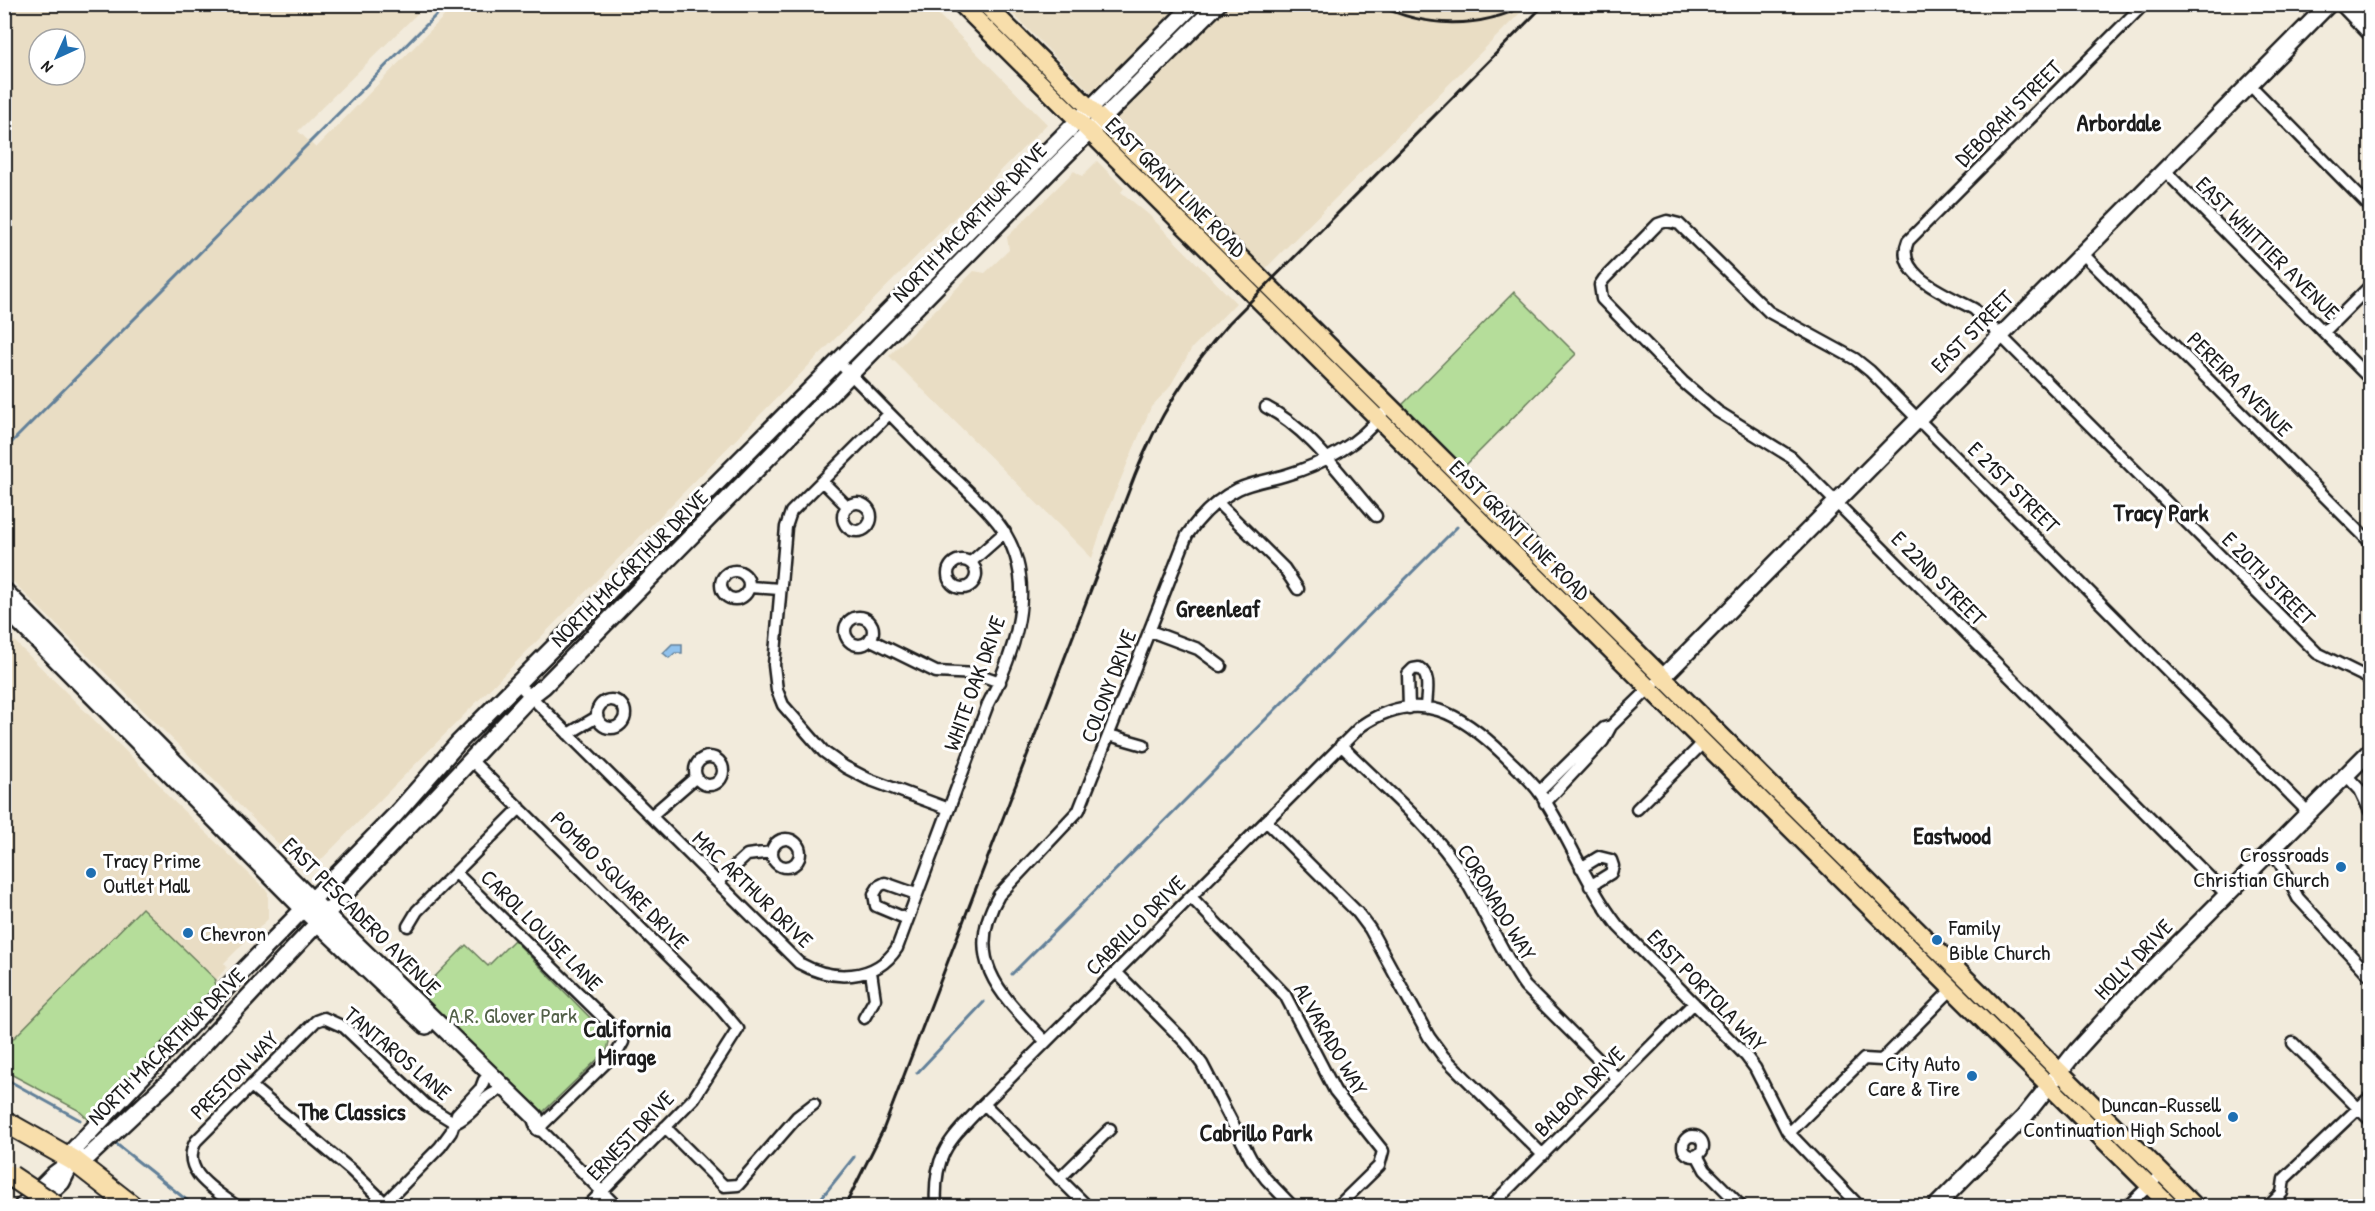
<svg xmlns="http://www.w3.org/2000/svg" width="2375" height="1211" viewBox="0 0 2375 1211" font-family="'Patrick Hand',sans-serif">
	<rect width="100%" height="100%" fill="#f2ebdc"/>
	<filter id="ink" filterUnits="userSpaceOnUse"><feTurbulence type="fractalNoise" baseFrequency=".0167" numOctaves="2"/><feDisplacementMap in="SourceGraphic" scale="12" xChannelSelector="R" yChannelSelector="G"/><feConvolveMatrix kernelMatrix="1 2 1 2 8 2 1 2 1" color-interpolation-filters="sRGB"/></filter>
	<g filter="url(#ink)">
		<path fill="#e9ddc4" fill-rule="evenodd" d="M455 5H929L1047 124 314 867 300 865 5 574V5H426L298 131 316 148ZM39 39H75V75H39Z
			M1004 5H1528L1265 269Z
			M1097 161 1124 188 1121 192 1148 214 1236 303 1192 348 1169 388 1151 407 1107 512 1092 558 889 356 974 271 985 273 1009 250 1007 237 1074 171 1082 176Z
			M4 631 162 787 165 793 268 892V919L224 963 227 967 216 980 142 909 5 1047Z"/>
		<path fill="#b5dd9a" stroke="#687c5b" stroke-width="1.5" d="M1514 292 1576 354 1462 469 1402 409 1403 404Z
			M142 908 216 980 214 983 217 986 90 1121 78 1110 5 1071V1047Z
			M514 940 610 1038 607 1050 543 1112 539 1113 416 996 466 945 488 966Z"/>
		<path fill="#91c2ed" stroke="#628099" stroke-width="1.5" d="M672 644H682V653H675L669 658 663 653Z"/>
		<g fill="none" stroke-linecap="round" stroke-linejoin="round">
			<path stroke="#628099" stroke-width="3" d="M4 450 447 4
				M1012 974 1457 527
				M917 1073 984 1002
				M4 1078 80 1120
				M115 1143 194 1206
				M815 1206 854 1157"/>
			<defs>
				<path id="street" d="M2144 4 1908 241C1893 276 1951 296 1974 309L2317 653 2370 679
					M2250 85 2370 207
					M2164 170 2370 379
					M2082 253 2370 542
					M2324 332 2370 286
					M1266 407C1310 429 1343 479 1376 516
					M889 414 791 512 786 527 774 665 777 690 783 705 824 752 845 767 868 779 949 809
					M822 481 847 506
					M1217 502 1284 568 1298 589
					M843 517a14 14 0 1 1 28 0a14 14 0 1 1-28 0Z
					M948 574a14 14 0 1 1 28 0a14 14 0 1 1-28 0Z
					M971 562 1005 532
					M721 585a14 14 0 1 1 28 0a14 14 0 1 1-28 0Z
					M750 587 780 589
					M845 631a14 14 0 1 1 28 0a14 14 0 1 1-28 0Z
					M1150 631 1198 649 1221 666
					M871 640 936 672 977 674 1000 682
					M517 683 799 963C831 981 875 982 897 948L988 704C1017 649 1040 577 998 523 981 501 957 481 937 462 903 428 871 394 837 361
					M597 714a14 14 0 1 1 28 0a14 14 0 1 1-28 0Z
					M1409 708 1408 674 1413 669 1419 668C1432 676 1426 695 1426 708
					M568 734 597 717
					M1109 735 1144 745
					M1341 745C1377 782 1434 829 1460 871 1484 909 1500 950 1525 986L1618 1079
					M695 771a14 14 0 1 1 28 0a14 14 0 1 1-28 0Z
					M471 760 716 1003 738 1029 694 1098 588 1206
					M2346 775 2360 790 2370 811
					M1539 792 1604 728 1611 726 1654 684
					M1545 803 1603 741 1611 726
					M1637 809 1702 744
					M651 816 696 777
					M1266 821 1358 913 1370 929 1429 1037 1443 1056 1543 1155
					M772 853a14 14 0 1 1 28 0a14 14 0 1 1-28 0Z
					M2273 849 2298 898 2370 976
					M1581 868 1599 857 1611 860 1613 866 1611 873 1590 886
					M456 873 618 1032 623 1042 618 1051 539 1128 616 1206
					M718 882 747 855 772 852
					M2227 895 1791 457 1717 411 1683 382 1602 299 1600 285 1604 279 1658 224 1667 221 1679 224 1769 312 1855 359 1870 371 2309 813
					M1191 897 1285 995 1335 1091 1383 1151 1379 1166 1338 1206
					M907 919 876 906 874 894 879 886 885 883 916 894
					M408 926 417 911 520 808
					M1116 972 1186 1043 1202 1064 1251 1159 1266 1179 1292 1206
					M864 1018 875 999 871 972
					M1046 1042C1003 997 961 960 999 895L1079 810 1187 535C1200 516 1216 500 1238 489 1253 482 1270 480 1286 475 1321 465 1361 443 1382 414
					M2293 1043 2370 1120
					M251 1086 351 1170 385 1203
					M984 1104 1087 1206
					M455 1123C472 1116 479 1099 496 1092
					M665 1127 724 1186 738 1185 797 1117 814 1104
					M1789 1133 1864 1059 1881 1060 1886 1056 1951 990
					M1683 1146a10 10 0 1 1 20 0a10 10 0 1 1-20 0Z
					M1697 1155 1705 1170 1741 1206
					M1059 1179 1110 1129
					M236 1206C215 1190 179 1171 196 1141L316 1021 324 1018 344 1027 426 1105 455 1123
					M382 1206 440 1147 451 1132 457 1114 481 1088 484 1080
					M936 1206C933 1153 949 1141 984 1104L1361 726C1419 686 1462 714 1505 756 1517 768 1530 779 1540 793 1569 836 1586 885 1618 926L1746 1056 1755 1068 1787 1131 1859 1206
					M1491 1206 1694 1003
					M2128 1206 2162 1173
					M2269 1206 2282 1193 2284 1179 2370 1097"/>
				<path id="secondary" d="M2343 4 2370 32
					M4 590 341 929 535 1117 539 1128
					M4 607 303 909 426 1026
					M1663 677 2329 4
					M22 1206 54 1174 73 1160 74 1149 232 982 395 815 458 743 1194 4
					M37 1206 62 1182 73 1160 87 1158 171 1079 531 696 544 686 1057 164 1218 4
					M1936 1206 2024 1117 2077 1050 2127 995 2370 751"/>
				<path id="primary" d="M961 4 2170 1206
					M985 4 2195 1206"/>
				<path id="highway" d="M4 1121 73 1160 132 1206"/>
			</defs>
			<use href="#street" stroke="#1c1c1c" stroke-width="15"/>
			<use href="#secondary" stroke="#1c1c1c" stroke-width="20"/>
			<use href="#primary" stroke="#1c1c1c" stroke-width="21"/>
			<use href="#highway" stroke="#1c1c1c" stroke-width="24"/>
			<use href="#street" stroke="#fff" stroke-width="10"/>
			<use href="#secondary" stroke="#fff" stroke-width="15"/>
			<use href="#primary" stroke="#f8deab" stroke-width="16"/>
			<use href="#highway" stroke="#f8deab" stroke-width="20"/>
			<path stroke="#1c1c1c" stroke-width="3" d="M1376 4C1424 28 1479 30 1528 4
				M845 1206 883 1130 1135 475C1157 419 1189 368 1229 323L1545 4"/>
			<defs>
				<path id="highway-bridge" d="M11 1176 56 1206"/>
			</defs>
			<use href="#highway-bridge" stroke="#1c1c1c" stroke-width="24" stroke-linecap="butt"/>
			<use href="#highway-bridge" stroke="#f8deab" stroke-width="20"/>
		</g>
	</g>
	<g fill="#1f6fb2" stroke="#fff" stroke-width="2">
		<circle cx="2341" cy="867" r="6"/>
		<circle cx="91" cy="873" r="6"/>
		<circle cx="188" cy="933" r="6"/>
		<circle cx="1937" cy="940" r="6"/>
		<circle cx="1972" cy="1076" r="6"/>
		<circle cx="2233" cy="1117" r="6"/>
	</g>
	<g text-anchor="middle" stroke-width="6" stroke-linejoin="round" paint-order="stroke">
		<g font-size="22" fill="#1c1c1c" stroke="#fff">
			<text transform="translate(2008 113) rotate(-45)" y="8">DEBORAH STREET</text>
			<text transform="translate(1176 187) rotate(45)" y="8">EAST GRANT LINE ROAD</text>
			<text transform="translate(969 222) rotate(-46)" y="8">NORTH MACARTHUR DRIVE</text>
			<text transform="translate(2268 248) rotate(45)" y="8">EAST WHITTIER AVENUE</text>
			<text transform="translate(1972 331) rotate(-45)" y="8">EAST STREET</text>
			<text transform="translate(2240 384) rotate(45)" y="8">PEREIRA AVENUE</text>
			<text transform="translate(2014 487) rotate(45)" y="8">E 21ST STREET</text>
			<text transform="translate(1520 530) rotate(45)" y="8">EAST GRANT LINE ROAD</text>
			<text transform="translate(629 568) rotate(-45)" y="8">NORTH MACARTHUR DRIVE</text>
			<text transform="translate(1939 578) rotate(45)" y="8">E 22ND STREET</text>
			<text transform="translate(2269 578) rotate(45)" y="8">E 20TH STREET</text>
			<text transform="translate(974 683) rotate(-70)" y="8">WHITE OAK DRIVE</text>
			<text transform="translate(1108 686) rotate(-69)" y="8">COLONY DRIVE</text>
			<text transform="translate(620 880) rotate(45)" y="8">POMBO SQUARE DRIVE</text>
			<text transform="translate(753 889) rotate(44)" y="8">MAC ARTHUR DRIVE</text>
			<text transform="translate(1497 902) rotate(59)" y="8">CORONADO WAY</text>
			<text transform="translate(362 916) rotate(45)" y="8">EAST PESCADERO AVENUE</text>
			<text transform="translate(1135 925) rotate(-45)" y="8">CABRILLO DRIVE</text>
			<text transform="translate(542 930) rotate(45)" y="8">CAROL LOUISE LANE</text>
			<text transform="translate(2133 959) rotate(-46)" y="8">HOLLY DRIVE</text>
			<text transform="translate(1707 990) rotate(46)" y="8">EAST PORTOLA WAY</text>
			<text transform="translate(1331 1039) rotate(60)" y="8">ALVARADO WAY</text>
			<text transform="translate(166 1046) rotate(-45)" y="8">NORTH MACARTHUR DRIVE</text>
			<text transform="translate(398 1053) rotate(40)" y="8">TANTAROS LANE</text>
			<text transform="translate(234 1075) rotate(-45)" y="8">PRESTON WAY</text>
			<text transform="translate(1579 1091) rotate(-45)" y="8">BALBOA DRIVE</text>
			<text transform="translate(630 1135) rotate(-46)" y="8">ERNEST DRIVE</text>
		</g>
		<g font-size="22" fill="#1c1c1c" stroke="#fff" text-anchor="end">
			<text x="2329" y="862">Crossroads<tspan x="2329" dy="25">Christian Church</tspan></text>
			<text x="103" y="868" text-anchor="start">Tracy Prime<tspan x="103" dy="25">Outlet Mall</tspan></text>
			<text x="1949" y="935" text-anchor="start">Family<tspan x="1949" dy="25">Bible Church</tspan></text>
			<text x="200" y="941" text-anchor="start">Chevron</text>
			<text x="1960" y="1071">City Auto<tspan x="1960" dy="25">Care &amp; Tire</tspan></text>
			<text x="2221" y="1112">Duncan-Russell<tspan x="2221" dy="25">Continuation High School</tspan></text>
		</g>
		<g font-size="22" fill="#526048" stroke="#fff">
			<text x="513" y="1023">A.R. Glover Park</text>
		</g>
		<g font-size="24" font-weight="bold" fill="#1c1c1c" stroke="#fff">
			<text x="2119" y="131">Arbordale</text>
			<text x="2161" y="521">Tracy Park</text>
			<text x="1218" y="617">Greenleaf</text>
			<text x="1952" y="844">Eastwood</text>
			<text x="627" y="1037">California<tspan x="627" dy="28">Mirage</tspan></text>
			<text x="352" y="1120">The Classics</text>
			<text x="1256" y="1141">Cabrillo Park</text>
		</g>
	</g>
	<rect width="2375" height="1211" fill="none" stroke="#fff" stroke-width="24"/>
	<rect x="12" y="12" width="2351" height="1187" fill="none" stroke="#1c1c1c" stroke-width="2" filter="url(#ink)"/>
	<g transform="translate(57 57) rotate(225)"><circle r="28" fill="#ffffff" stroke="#a4a4a4" stroke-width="1.5"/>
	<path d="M0-4.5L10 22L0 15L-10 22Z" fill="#1f6fb2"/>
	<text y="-9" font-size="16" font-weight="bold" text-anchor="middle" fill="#1c1c1c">N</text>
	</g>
</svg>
